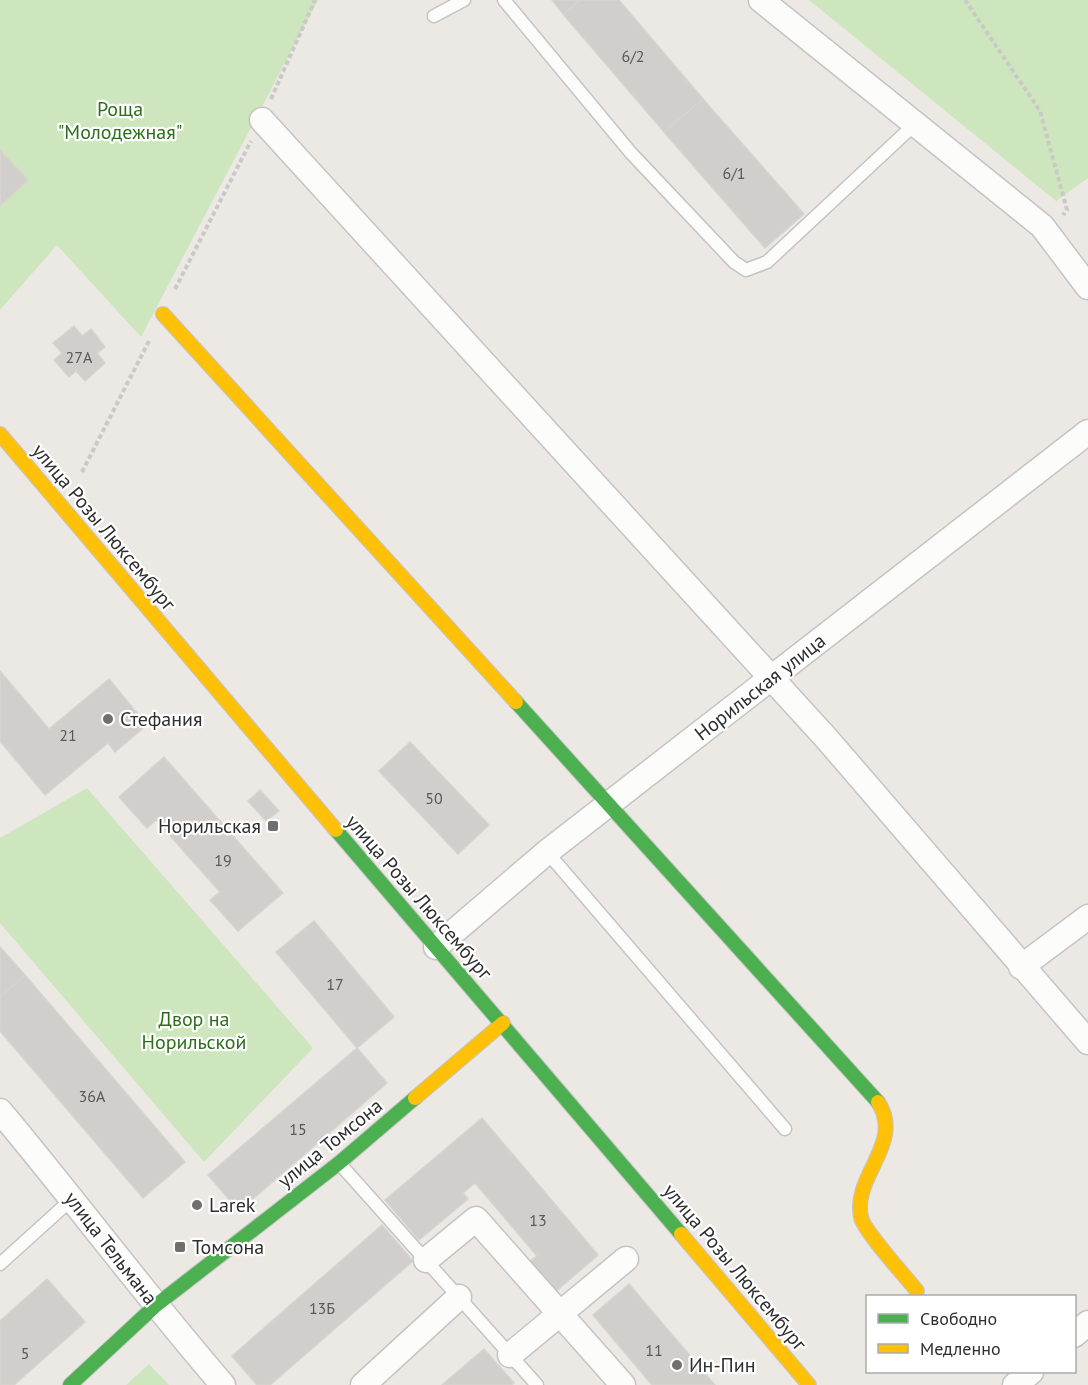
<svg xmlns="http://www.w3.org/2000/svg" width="1088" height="1385" viewBox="0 0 1088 1385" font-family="'PT Sans',sans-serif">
	<rect width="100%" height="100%" fill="#ece8e4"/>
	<path fill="#cee6be" d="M0 0H318L141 337 57 245 0 310Z
		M809 0H1088V178L1056 201Z
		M87 788 313 1048 204 1162 0 923V838Z
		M149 1364 169 1385H126Z"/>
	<path fill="#d1cecb" stroke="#d7d4d0" stroke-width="1.5" d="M552 0H580L563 14Z
		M580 0H619L703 99 664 132 563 14Z
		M703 99 804 214 765 248 664 132Z
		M0 150 28 180 0 206Z
		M74 326 82 336 91 329 105 347 97 353 105 363 85 381 76 371 69 377 54 360 62 353 53 343Z
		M0 671 49 729 109 679 147 725 115 752 108 743 45 795 0 741Z
		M410 742 489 825 458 854 379 771Z
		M164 757 283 893 238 931 210 900 220 892 156 820 147 828 119 797Z
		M260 790 279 811 266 821 248 801Z
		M314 921 394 1017 357 1048 276 952Z
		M0 947 25 975 0 997Z
		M25 975 185 1162 143 1198 0 1031V997Z
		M357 1048 387 1083 239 1211 208 1175Z
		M482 1118 598 1255 554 1293 528 1263 537 1256 475 1183 463 1193 468 1199 419 1240 385 1200Z
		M382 1225 413 1261 270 1385H257L232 1356Z
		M47 1279 85 1322 14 1385H0V1321Z
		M629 1284 715 1385H652L593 1315Z
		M484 1349 514 1383 511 1385H442Z"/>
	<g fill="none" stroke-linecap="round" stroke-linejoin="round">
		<defs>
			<path id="lane" d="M504 0 631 153 734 262 746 270 767 262 915 124
				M434 16 464 0
				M547 852 785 1129
				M340 1164 537 1385
				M0 1264 73 1198"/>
			<path id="street" d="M761 0 1042 226 1088 287
				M262 120 827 739 1088 1042
				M436 947 547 852 1088 432
				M1021 967 1088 917
				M0 1111C76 1202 146 1296 223 1385
				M426 1260 476 1219 623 1385
				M1074 1335 1088 1323
				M510 1355 626 1259
				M363 1385 459 1297
				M1015 1385 1031 1372"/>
			<path id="fast" d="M516 702 878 1102
				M336 830 681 1234
				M70 1385 155 1306 339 1163 415 1098"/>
			<path id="slow" d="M163 314 516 702
				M0 434 336 830
				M415 1098 503 1023
				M878 1102C905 1143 852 1176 861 1217 863 1230 906 1277 917 1291
				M681 1234 809 1385"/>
		</defs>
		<use href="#lane" stroke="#c5c4c5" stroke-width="15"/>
		<use href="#street" stroke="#c5c4c5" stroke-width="27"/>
		<use href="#fast" stroke="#c5c4c5" stroke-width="16"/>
		<use href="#slow" stroke="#c5c4c5" stroke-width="16"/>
		<path stroke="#c9c9c8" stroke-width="4" stroke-dasharray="4.5 3" stroke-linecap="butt" d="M965 0 1040 111 1067 210 1063 215
			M271 99 315 0
			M175 289 251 141
			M82 472 150 339"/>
		<use href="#lane" stroke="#fcfcfb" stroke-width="12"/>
		<use href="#street" stroke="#fcfcfb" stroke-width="24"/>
		<use href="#fast" stroke="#4caf50" stroke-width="14"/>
		<use href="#slow" stroke="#ffc107" stroke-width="14"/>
	</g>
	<g fill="#706f6e" stroke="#fff" stroke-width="2">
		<circle cx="108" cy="719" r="6"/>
		<rect x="267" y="820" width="12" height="12" rx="3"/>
		<circle cx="197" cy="1205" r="6"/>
		<rect x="174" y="1241" width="12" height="12" rx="3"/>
		<circle cx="677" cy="1365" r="6"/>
	</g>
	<g text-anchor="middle" stroke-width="4.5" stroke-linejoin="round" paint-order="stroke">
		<g font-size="16" fill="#585857">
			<text x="633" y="62">6/2</text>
			<text x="734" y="179">6/1</text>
			<text x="79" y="363">27А</text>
			<text x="68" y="741">21</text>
			<text x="434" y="804">50</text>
			<text x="223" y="866">19</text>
			<text x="335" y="990">17</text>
			<text x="92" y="1102">36А</text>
			<text x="298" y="1135">15</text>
			<text x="538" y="1226">13</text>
			<text x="322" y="1314">13Б</text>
			<text x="654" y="1356">11</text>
			<text x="25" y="1359">5</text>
		</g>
		<g font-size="20" fill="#2c6e1b" stroke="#fff">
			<text x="120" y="116">Роща<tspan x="120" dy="23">"Молодежная"</tspan></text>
			<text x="194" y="1026">Двор на<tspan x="194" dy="23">Норильской</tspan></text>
		</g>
		<g font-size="20" fill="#2e2e2e" stroke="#fff">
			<text transform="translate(104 527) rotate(50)" y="7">улица Розы Люксембург</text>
			<text transform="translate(760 687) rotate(-38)" y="7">Норильская улица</text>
			<text transform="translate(419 897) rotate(49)" y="7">улица Розы Люксембург</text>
			<text transform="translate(330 1143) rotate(-39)" y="7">улица Томсона</text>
			<text transform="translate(111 1248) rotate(52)" y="7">улица Тельмана</text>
			<text transform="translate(735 1267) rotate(50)" y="7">улица Розы Люксембург</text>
		</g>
		<g font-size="20" fill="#2e2e2e" stroke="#fff" text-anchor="start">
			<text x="120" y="726">Стефания</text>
			<text x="261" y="833" text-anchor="end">Норильская</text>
			<text x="209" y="1212">Larek</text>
			<text x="192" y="1254">Томсона</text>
			<text x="689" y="1372">Ин-Пин</text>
		</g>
	</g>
	<rect x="866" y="1295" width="210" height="78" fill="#ffffff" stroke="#ababab" stroke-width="1.5"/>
	<rect x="878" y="1314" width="30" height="9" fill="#4caf50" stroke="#ababab" stroke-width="1.5"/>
	<text x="920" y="1325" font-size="18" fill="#2e2e2e">Свободно</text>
	<rect x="878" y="1344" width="30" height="9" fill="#ffc107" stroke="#ababab" stroke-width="1.5"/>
	<text x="920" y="1355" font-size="18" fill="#2e2e2e">Медленно</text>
</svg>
